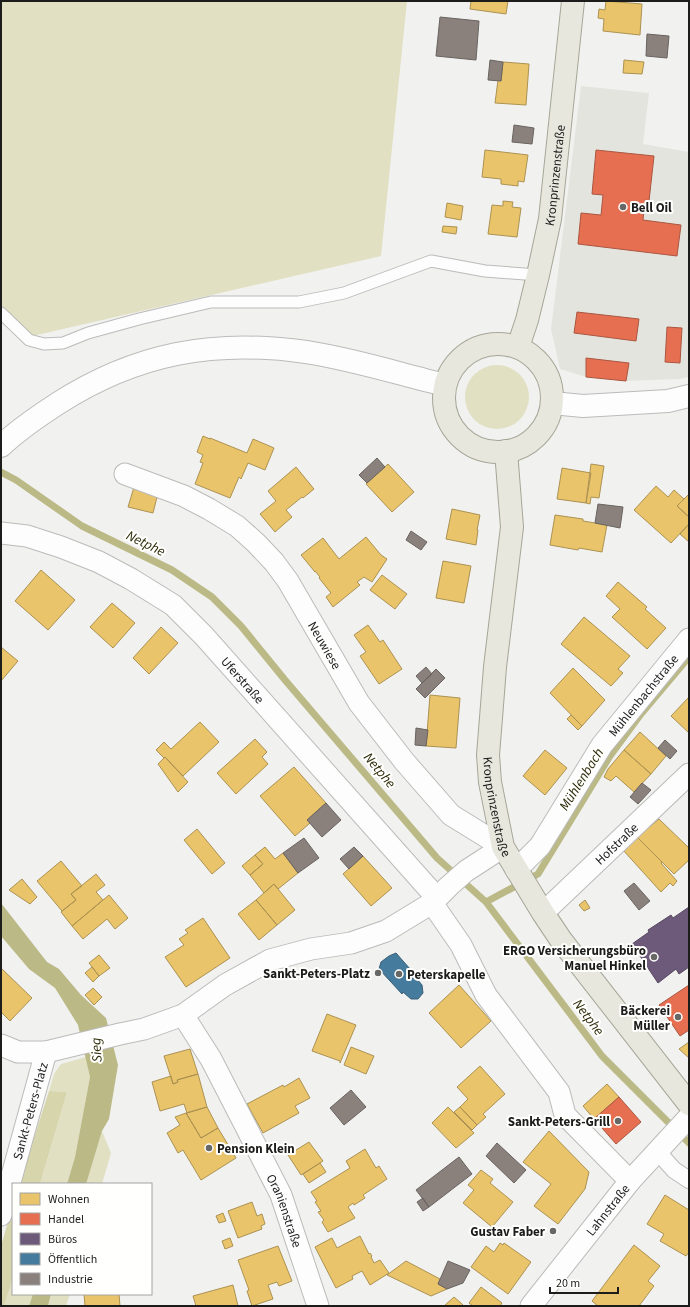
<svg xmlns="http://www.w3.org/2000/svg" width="690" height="1307" viewBox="0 0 690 1307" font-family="'Source Sans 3',sans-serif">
	<rect width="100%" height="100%" fill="#f1f1f0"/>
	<path fill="#e4e4de" d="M581 86 649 93 643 144 689 152V377L680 379 626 381 586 377 560 369 551 329Z"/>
	<path fill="#e1e0c2" d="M1 1H407L381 256 28 337 1 307Z
		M465 397a32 32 0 1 1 64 0a32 32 0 1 1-64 0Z
		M86 1057 90 1077 75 1157 67 1184H40L67 1092 49 1091 54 1074 61 1064Z
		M102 1131 111 1153 102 1184H85Z
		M13 1278V1294H33L29 1306H4Z
		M51 1294H70L66 1306H48Z"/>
	<path fill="#d7d5ac" d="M49 1091 67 1092 40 1184H19Z
		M13 1204V1278L4 1306H1V1246Z"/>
	<path fill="#bbb985" d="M1 903 47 962 59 969 81 995 106 1018 118 1065 109 1119 102 1131 86 1184H67L75 1157 90 1077 78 1025 55 988 29 969 1 936Z
		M33 1294H51L48 1306H29Z"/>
	<path fill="#e9c46a" stroke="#ac9252" d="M471 1H508L506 14 470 9Z
		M606 1 642 4 640 35 603 31 604 19 598 18 599 9 605 10Z
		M624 60 644 62 642 74 623 73Z
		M503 62 529 64 526 105 495 103 498 80 501 81Z
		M485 150 528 155 524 182 518 181V186L501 184V179L482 177Z
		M503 201 513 202 512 207 521 208 517 237 488 234 492 205 503 206Z
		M447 203 463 206 461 220 445 217Z
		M443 226 457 227 456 234 442 232Z
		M203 436 210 439V438L247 453 253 439 274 448 265 470 248 463 241 479 239 477 230 498 195 484 203 463 200 462 203 455 197 452Z
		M388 464 414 492 392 512 366 484Z
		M591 464 604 466 599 498 591 497 590 504 586 503Z
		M296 467 314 489 303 498 302 497 286 510 292 517 275 532 260 514 276 501 268 491Z
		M562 468 591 473 586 503 557 499Z
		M656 486 668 497 674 490 684 499 677 506 689 517V524L671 543 634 510Z
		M134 487 158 493 153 513 128 507Z
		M689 494V517L677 506Z
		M452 509 480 515 477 530H478L476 545 446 539Z
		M555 515 583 519V521L607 525 602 552 579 548 578 550 550 545Z
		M689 524V542L680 534Z
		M366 537 381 555 387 559 372 582 364 577 357 582 360 585 333 607 326 597 331 593 319 578 320 577 315 571V572L301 555 323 538 339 559Z
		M443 561 471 566 464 603 436 598Z
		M41 570 75 600 48 630 15 601Z
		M382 575 407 594 395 609 370 590Z
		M618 582 647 607 645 609 666 628 647 649 612 617 620 609 606 596Z
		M112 603 135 623 113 648 90 627Z
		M584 617 630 656 618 669 623 673 611 686 561 644Z
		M368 625 380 642 383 640 402 669 379 684 360 656 366 652 354 635Z
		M161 627 178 643 149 674 133 658Z
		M1 647 18 661 1 681Z
		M573 668 605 700 582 726 550 693Z
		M430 695 460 698 456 748 426 746Z
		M689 697V733L671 716Z
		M571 715 582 726 578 730 567 719Z
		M200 722 219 742 183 776 165 757 164 758 156 750 164 742 171 749Z
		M640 732 666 756 651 774 624 750Z
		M255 739 267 752 262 757 268 764 236 794 217 773Z
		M545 750 567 768 545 795 523 776Z
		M624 750 651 774 634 792 616 776 611 781 604 777 608 769Z
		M165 757 188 782 178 792 158 764Z
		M294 767 326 803 307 820 310 823 295 836 260 796Z
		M659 819 689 848V860L674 874 637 837Z
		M197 829 225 863 212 874 184 840Z
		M637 837 662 862 661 863 677 881 673 886 670 883 661 892 623 850Z
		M265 847 275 859 283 853 298 873 278 889 274 884 264 893 250 875 263 864 255 855Z
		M255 855 263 864 250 875 242 866Z
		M363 856 392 888 371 906 343 874Z
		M61 861 82 886 71 894 76 900 62 911 37 881Z
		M96 874 105 885 96 892 103 900 72 926 61 912 76 900 71 894Z
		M22 879 37 897 30 904 9 890Z
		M274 884 295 910 277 925 256 900Z
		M109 895 128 918 115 929 107 919 83 939 72 926Z
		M256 900 277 925 259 940 238 914Z
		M585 900 590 908 584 911 579 905Z
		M203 918 230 958 186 987 165 957 184 945 179 939 188 933 185 930Z
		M99 955 110 968 99 976 89 963Z
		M92 967 99 976 93 982 85 973Z
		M1 968 32 998 10 1021 1 1012Z
		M459 985 491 1021 461 1048 429 1013Z
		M93 988 102 997 94 1005 85 995Z
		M327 1014 356 1025 340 1063V1061L312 1051Z
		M689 1042V1058L679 1049Z
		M351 1047 374 1056 366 1074 344 1065Z
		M190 1049 198 1074 177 1080 178 1082 173 1084 164 1056Z
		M480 1066 505 1094 483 1114 486 1117 477 1125 460 1107 468 1099 457 1087Z
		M198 1074 207 1107 187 1113 184 1104 160 1111 152 1082 171 1076 173 1084 178 1082 177 1080Z
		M299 1078 310 1098 295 1106 299 1113 263 1133 247 1104 283 1085 284 1087Z
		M607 1084 619 1097 594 1119 583 1106Z
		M207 1107 218 1128 201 1138 186 1113Z
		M448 1107 474 1133 456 1148 432 1123Z
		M460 1107 477 1125 472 1130 454 1112Z
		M186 1113 201 1138 218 1128 236 1158 201 1180 183 1150 178 1153 167 1133 180 1125 175 1117Z
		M549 1131 589 1172 585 1189 558 1224 534 1206 551 1184 523 1162Z
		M309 1142 323 1161 301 1175 288 1155Z
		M365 1149 376 1168 379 1166 387 1179 363 1195 365 1198 354 1205 353 1203 348 1207 355 1218 328 1232 322 1222 324 1220 318 1212 321 1211 315 1202 317 1201 311 1192 350 1168 346 1161Z
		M320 1163 326 1172 309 1183 303 1174Z
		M481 1170 493 1179 490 1183 513 1202 492 1227 463 1203 474 1190 468 1185Z
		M665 1195 689 1210V1252L686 1256 660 1241 664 1234 647 1224Z
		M252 1202 257 1216 262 1214 265 1224 261 1226 262 1229 238 1238 228 1211Z
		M223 1213 226 1221 219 1223 216 1216Z
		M360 1236 369 1254 370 1253 372 1256 371 1257 374 1263 380 1260 389 1273 370 1285 362 1271 352 1276 353 1279 336 1288 315 1247 332 1238 337 1248Z
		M230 1238 233 1246 225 1249 222 1241Z
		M500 1243 503 1245 504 1243 531 1262 508 1294 471 1267 486 1246 494 1252Z
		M634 1245 660 1266 648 1281 654 1286 639 1306H598L592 1301Z
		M278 1246 292 1281 279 1286 277 1282 268 1285 273 1299 252 1306 247 1291 249 1290 238 1260Z
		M406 1261 440 1279 438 1284 447 1289 431 1296 387 1275Z
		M233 1285 238 1306H196L193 1296Z
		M481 1287 502 1303 500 1306H473L469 1303Z
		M84 1294H119L120 1306H85Z
		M454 1297 462 1304 464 1306H444Z"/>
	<path fill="#e76f51" stroke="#aa5641" d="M596 150 654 156 649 201 645 200 643 220 681 225 677 256 578 244 581 213 601 215 603 195 592 194Z
		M577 312 639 319 636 341 574 333Z
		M667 327 682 328 680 363 665 362Z
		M586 358 629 363 626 381 586 377Z
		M689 985V1030L680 1036 659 1005Z
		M619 1097 641 1122 616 1144 594 1119Z"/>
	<path fill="#6d597a" stroke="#55475e" d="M689 907V967L679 974 676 969 658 983 632 944 649 932 648 930 671 915 673 918Z"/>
	<path fill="#457b9d" stroke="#395e76" d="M396 953 418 978 417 979 422 985 423 993 418 999H411L403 992 402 994 379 969 381 962 389 956Z"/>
	<path fill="#8a817c" stroke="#69635f" d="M440 17 479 21 476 60 436 56Z
		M647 34 669 36 667 58 646 56Z
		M490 60 503 62 501 81 488 80Z
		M514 125 534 128 532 144 512 142Z
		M377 458 385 467 367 483 359 475Z
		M598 504 623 507 620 528 595 523Z
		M411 531 427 542 421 550 406 540Z
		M426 667 432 674 422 683 416 676Z
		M436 669 445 678 425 698 416 689Z
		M416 728 428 730 426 746 415 745Z
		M665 740 677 751 670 759 658 748Z
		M642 783 651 790 638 804 630 797Z
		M326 803 341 820 322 837 307 820Z
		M304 838 319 858 298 873 283 853Z
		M354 847 363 856 349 869 340 859Z
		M634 883 650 901 639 910 624 891Z
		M351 1090 366 1107 344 1125 330 1108Z
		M497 1143 526 1170 514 1183 486 1156Z
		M459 1157 472 1174 429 1207 416 1190Z
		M423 1198 429 1207 423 1211 417 1202Z
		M448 1261 470 1270 463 1283 447 1289 438 1284Z"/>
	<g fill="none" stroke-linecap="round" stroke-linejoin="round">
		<path stroke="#bbb985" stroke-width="7" d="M1 472 16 480 82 526 172 570 212 597 241 626 285 680 437 858 486 902 602 1056 689 1143
			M486 902 538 874 610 756 641 714 689 657"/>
		<defs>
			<path id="service" d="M1 313 29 340 44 344 63 343 88 333 139 319 211 302H299L344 293 431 261 485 271 538 275"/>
			<path id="pedestrian" d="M657 1151 674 1170 689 1180"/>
			<g id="minor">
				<path id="s1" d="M1 533 27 536 61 547 99 562 131 579 173 605 204 636 437 898"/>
				<path id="s2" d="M516 870 540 846 602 745 689 639"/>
				<path d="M432 903 461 945 486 995 559 1092 565 1115 630 1181"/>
				<path id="s3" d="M543 913 689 774"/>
				<path id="s4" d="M183 1015 211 1059 281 1195 318 1306"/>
				<path d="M1 1045 18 1052H46L120 1034 144 1029 183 1015 225 985 270 960 311 949 351 943 386 931 432 903 449 886 466 871 503 847 451 815 404 761 359 703 288 581 274 562 256 543 237 526 209 509 184 496 125 474"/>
				<path id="s5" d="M1 1215 46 1052"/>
				<path id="s6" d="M531 1306 630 1181 689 1117"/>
			</g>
			<path id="secondary" d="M552 403 583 406 668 401 689 396
				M1 446C18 430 37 417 57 404 136 353 214 339 306 352 353 359 399 374 445 385"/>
			<g id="primary">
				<circle cx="498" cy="398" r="54"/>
				<path id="s7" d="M518 347 527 320 538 275 550 219 573 1"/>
				<path id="s8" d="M506 451 512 527 495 667 491 718 488 755 490 782 503 847 543 913 561 940 689 1104"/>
			</g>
		</defs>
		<use href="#service" stroke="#bbbbba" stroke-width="13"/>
		<use href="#pedestrian" stroke="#bbbbba" stroke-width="18"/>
		<use href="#minor" stroke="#bbbbba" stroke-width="23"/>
		<use href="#secondary" stroke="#bbbbba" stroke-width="24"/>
		<use href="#primary" stroke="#a6a697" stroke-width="24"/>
		<use href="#service" stroke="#fdfdfd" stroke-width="11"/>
		<use href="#pedestrian" stroke="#fdfdfd" stroke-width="16"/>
		<use href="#minor" stroke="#fdfdfd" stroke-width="21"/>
		<use href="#secondary" stroke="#fdfdfd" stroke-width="22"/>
		<use href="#primary" stroke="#e7e7de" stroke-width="22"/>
	</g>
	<g fill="#676766" stroke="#fffffe" stroke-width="1.5">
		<circle cx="623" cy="207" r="4"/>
		<circle cx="654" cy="957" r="4"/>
		<circle cx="378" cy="973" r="4"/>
		<circle cx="399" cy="974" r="4"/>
		<circle cx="678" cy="1017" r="4"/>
		<circle cx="618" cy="1121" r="4"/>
		<circle cx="209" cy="1148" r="4"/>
		<circle cx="553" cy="1231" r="4"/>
	</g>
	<g text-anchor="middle" stroke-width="4" stroke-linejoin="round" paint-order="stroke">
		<g font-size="13" fill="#1c1c1b" stroke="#fffffe">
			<text dy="5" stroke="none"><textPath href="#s7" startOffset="176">Kronprinzenstraße</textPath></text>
			<text transform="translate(325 645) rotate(60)" y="5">Neuwiese</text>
			<text dy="5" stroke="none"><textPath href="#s1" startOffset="291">Uferstraße</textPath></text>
			<text dy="5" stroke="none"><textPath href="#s2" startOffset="217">Mühlenbachstraße</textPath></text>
			<text dy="5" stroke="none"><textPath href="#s8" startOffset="358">Kronprinzenstraße</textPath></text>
			<text dy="5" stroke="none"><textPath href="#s3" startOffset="101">Hofstraße</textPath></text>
			<text dy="5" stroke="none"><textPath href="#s5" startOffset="108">Sankt-Peters-Platz</textPath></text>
			<text dy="5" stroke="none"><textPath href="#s6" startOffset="123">Lahnstraße</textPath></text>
			<text dy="5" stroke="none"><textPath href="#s4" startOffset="221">Oranienstraße</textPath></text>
		</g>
		<g font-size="13" font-weight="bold" fill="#1c1c1b" stroke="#fffffe" text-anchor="end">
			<text x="631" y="212" text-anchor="start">Bell Oil</text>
			<text x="646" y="955">ERGO Versicherungsbüro<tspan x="646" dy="15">Manuel Hinkel</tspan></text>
			<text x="370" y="978">Sankt-Peters-Platz</text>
			<text x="407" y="979" text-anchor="start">Peterskapelle</text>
			<text x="670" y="1015">Bäckerei<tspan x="670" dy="15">Müller</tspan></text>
			<text x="610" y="1126">Sankt-Peters-Grill</text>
			<text x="217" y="1153" text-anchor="start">Pension Klein</text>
			<text x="545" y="1236">Gustav Faber</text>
		</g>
		<g font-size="14" font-style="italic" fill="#2e2c0a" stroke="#fffffe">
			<text transform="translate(146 543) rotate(26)" y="5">Netphe</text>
			<text transform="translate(380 770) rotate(50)" y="5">Netphe</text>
			<text transform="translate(581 779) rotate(-58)" y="5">Mühlenbach</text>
			<text transform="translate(589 1017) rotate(53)" y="5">Netphe</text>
			<text transform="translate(96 1050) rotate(-94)" y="5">Sieg</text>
		</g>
	</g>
	<rect width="690" height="1307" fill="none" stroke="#1c1c1b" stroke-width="4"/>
	<rect x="12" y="1183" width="140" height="112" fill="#fffffe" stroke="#a4a4a3"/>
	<rect x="20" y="1193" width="20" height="12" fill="#e9c46a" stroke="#a4a4a3"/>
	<text x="48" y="1203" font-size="12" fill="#1c1c1b">Wohnen</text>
	<rect x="20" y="1213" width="20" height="12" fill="#e76f51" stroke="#a4a4a3"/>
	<text x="48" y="1223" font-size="12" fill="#1c1c1b">Handel</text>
	<rect x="20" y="1233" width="20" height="12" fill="#6d597a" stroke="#a4a4a3"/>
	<text x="48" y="1243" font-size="12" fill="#1c1c1b">Büros</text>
	<rect x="20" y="1253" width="20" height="12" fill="#457b9d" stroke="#a4a4a3"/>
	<text x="48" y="1263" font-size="12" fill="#1c1c1b">Öffentlich</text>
	<rect x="20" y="1273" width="20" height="12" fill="#8a817c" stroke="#a4a4a3"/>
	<text x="48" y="1283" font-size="12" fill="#1c1c1b">Industrie</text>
	<path d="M550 1287v6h68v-6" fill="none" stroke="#1c1c1b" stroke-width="2"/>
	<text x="556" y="1287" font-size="12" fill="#1c1c1b" stroke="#fffffe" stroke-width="3" paint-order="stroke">20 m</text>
</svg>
